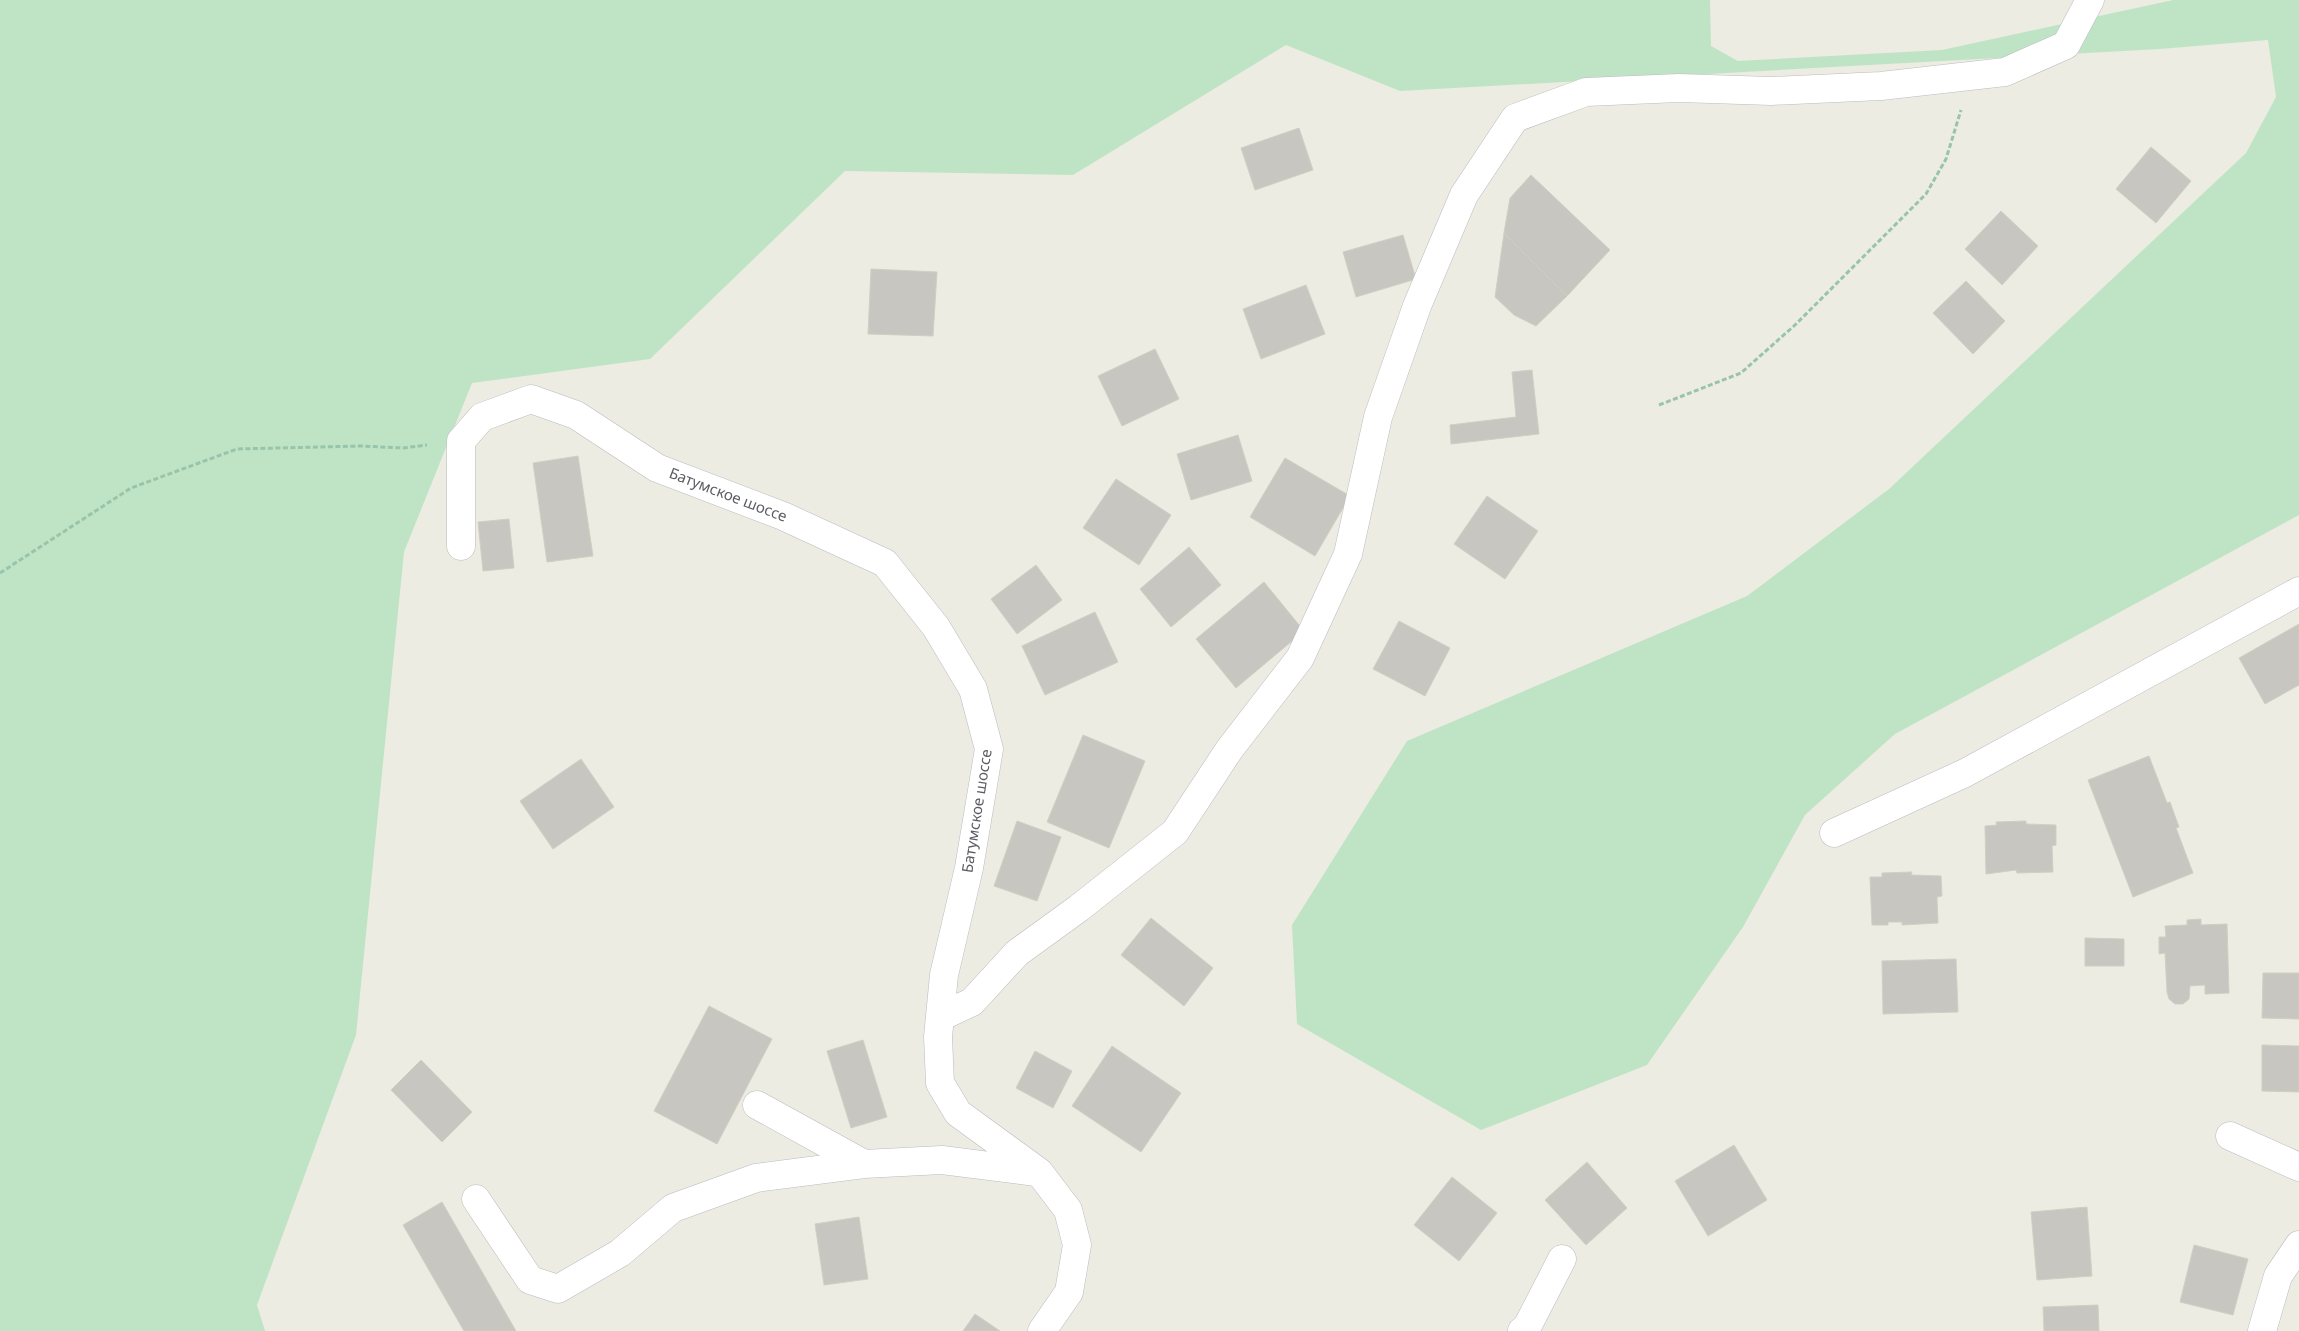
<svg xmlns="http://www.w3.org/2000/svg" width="2299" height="1331" viewBox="0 0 2299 1331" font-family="'Noto Sans',sans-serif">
	<rect width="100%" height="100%" fill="#edece2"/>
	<path fill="#bfe4c5" d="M0 0H1710L1711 46 1738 61 1942 50 2173 0H2299V515L1895 734 1805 815 1743 927 1647 1065 1481 1130 1297 1024 1292 925 1407 741 1747 596 1889 489 2246 153 2276 97 2268 40 2160 49 1400 91 1286 45 1073 175 845 171 650 359 472 383 404 552 356 1035 257 1305 265 1331H0Z"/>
	<path fill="#c8c6c0" stroke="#d1cfc1" d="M1299 128 1313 170 1255 190 1241 148Z
		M2151 147 2191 181 2156 223 2116 189Z
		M1531 175 1610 250 1567 296 1504 233 1510 198Z
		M2001 211 2038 246 2002 285 1965 249Z
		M1504 233 1567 296 1536 326 1514 315 1495 297Z
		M1403 235 1416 279 1356 297 1343 252Z
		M871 269 937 272 933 336 868 334Z
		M1966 281 2005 321 1973 354 1933 313Z
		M1306 285 1325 334 1261 359 1243 309Z
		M1155 349 1179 399 1122 426 1098 376Z
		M1532 370 1539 434 1451 444 1450 425 1516 417 1512 372Z
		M1238 435 1252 481 1191 500 1177 454Z
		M578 456 593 556 547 562 533 463Z
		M1285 458 1350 496 1315 556 1250 517Z
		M1116 479 1171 515 1139 565 1083 528Z
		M1487 496 1538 531 1505 579 1454 544Z
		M509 519 514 568 483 571 478 522Z
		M1189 547 1221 585 1171 627 1140 589Z
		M1036 565 1062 600 1017 634 991 599Z
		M1264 582 1304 631 1236 688 1196 639Z
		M1095 612 1118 662 1045 695 1022 646Z
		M1399 621 1450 648 1425 696 1373 669Z
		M2299 624V685L2265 704 2239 658Z
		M1083 735 1145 761 1109 848 1047 822Z
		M2149 756 2167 803 2170 802 2179 827 2176 828 2193 873 2133 897 2088 780Z
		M581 759 614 807 553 849 520 801Z
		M1017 821 1061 837 1037 901 994 886Z
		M2026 821V824L2056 825V845L2052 846 2053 872 2017 873 2016 870 1986 874 1985 826 1997 825 1996 822Z
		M1912 872 1911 875 1941 876 1942 896 1937 897 1938 923 1902 925V922H1888V925H1872L1870 877H1882V873Z
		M1151 918 1213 968 1184 1006 1121 955Z
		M2201 919V925L2227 924 2229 993 2205 994V985L2190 986 2189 999 2183 1004H2175L2169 999 2167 992 2165 953 2159 954V937H2166L2165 926 2187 925V920Z
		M2085 938 2124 939V966H2085Z
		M1956 959 1958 1012 1883 1014 1882 961Z
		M2263 973H2299V1019L2262 1018Z
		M709 1006 772 1039 717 1144 654 1111Z
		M863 1040 887 1117 851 1128 827 1051Z
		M2262 1045 2299 1046V1092L2262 1091Z
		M1112 1046 1181 1093 1141 1152 1072 1106Z
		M1035 1051 1072 1071 1053 1108 1016 1088Z
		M421 1060 472 1112 442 1142 391 1090Z
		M1734 1145 1767 1200 1708 1236 1675 1181Z
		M1587 1162 1627 1208 1586 1245 1545 1200Z
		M1452 1177 1497 1213 1459 1261 1414 1225Z
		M442 1202 516 1331H464L403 1225Z
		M2087 1207 2092 1276 2037 1280 2031 1212Z
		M859 1217 868 1279 824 1285 815 1224Z
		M2194 1245 2248 1259 2233 1315 2180 1302Z
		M2098 1305 2099 1331H2044L2043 1307Z
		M975 1314 1000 1331H963Z"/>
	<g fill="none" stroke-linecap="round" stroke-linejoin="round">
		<defs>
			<path id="minor" d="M461 546V441L482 417 531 399 576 415 657 468 783 516 885 563 936 627 973 689 989 749 969 868 944 975 938 1037 940 1083 958 1113 1039 1172 1068 1210 1077 1245 1069 1292 1042 1331
				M1834 833 1965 773 2299 591
				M940 1017 972 1002 1017 953 1079 908 1175 832 1229 750 1300 658 1348 554 1378 417 1417 306 1464 195 1515 118 1586 92 1679 88 1771 91 1881 86 2005 72 2066 45 2090 0
				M757 1105 864 1164
				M2230 1136 2299 1167
				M476 1199 530 1280 558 1289 620 1253 673 1208 756 1178 864 1164 942 1160 1036 1172
				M1522 1331 1527 1327 1562 1259
				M2262 1331 2278 1276 2299 1245"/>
		</defs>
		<use href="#minor" stroke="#babbc1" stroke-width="29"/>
		<path stroke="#99c4ac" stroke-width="3" stroke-dasharray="5 2.5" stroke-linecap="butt" d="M1659 405 1741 373 1795 325 1926 194 1946 159 1961 110
			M0 573 131 488 237 449 361 446 403 448 427 445"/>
		<use href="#minor" stroke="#fff" stroke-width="28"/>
	</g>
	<g text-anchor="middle" stroke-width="4.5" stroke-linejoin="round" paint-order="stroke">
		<g font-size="15" fill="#5b5d63" stroke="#fff">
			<text transform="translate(728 495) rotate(21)" y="5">Батумское шоссе</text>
			<text transform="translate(977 811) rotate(-81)" y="5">Батумское шоссе</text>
		</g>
	</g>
</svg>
